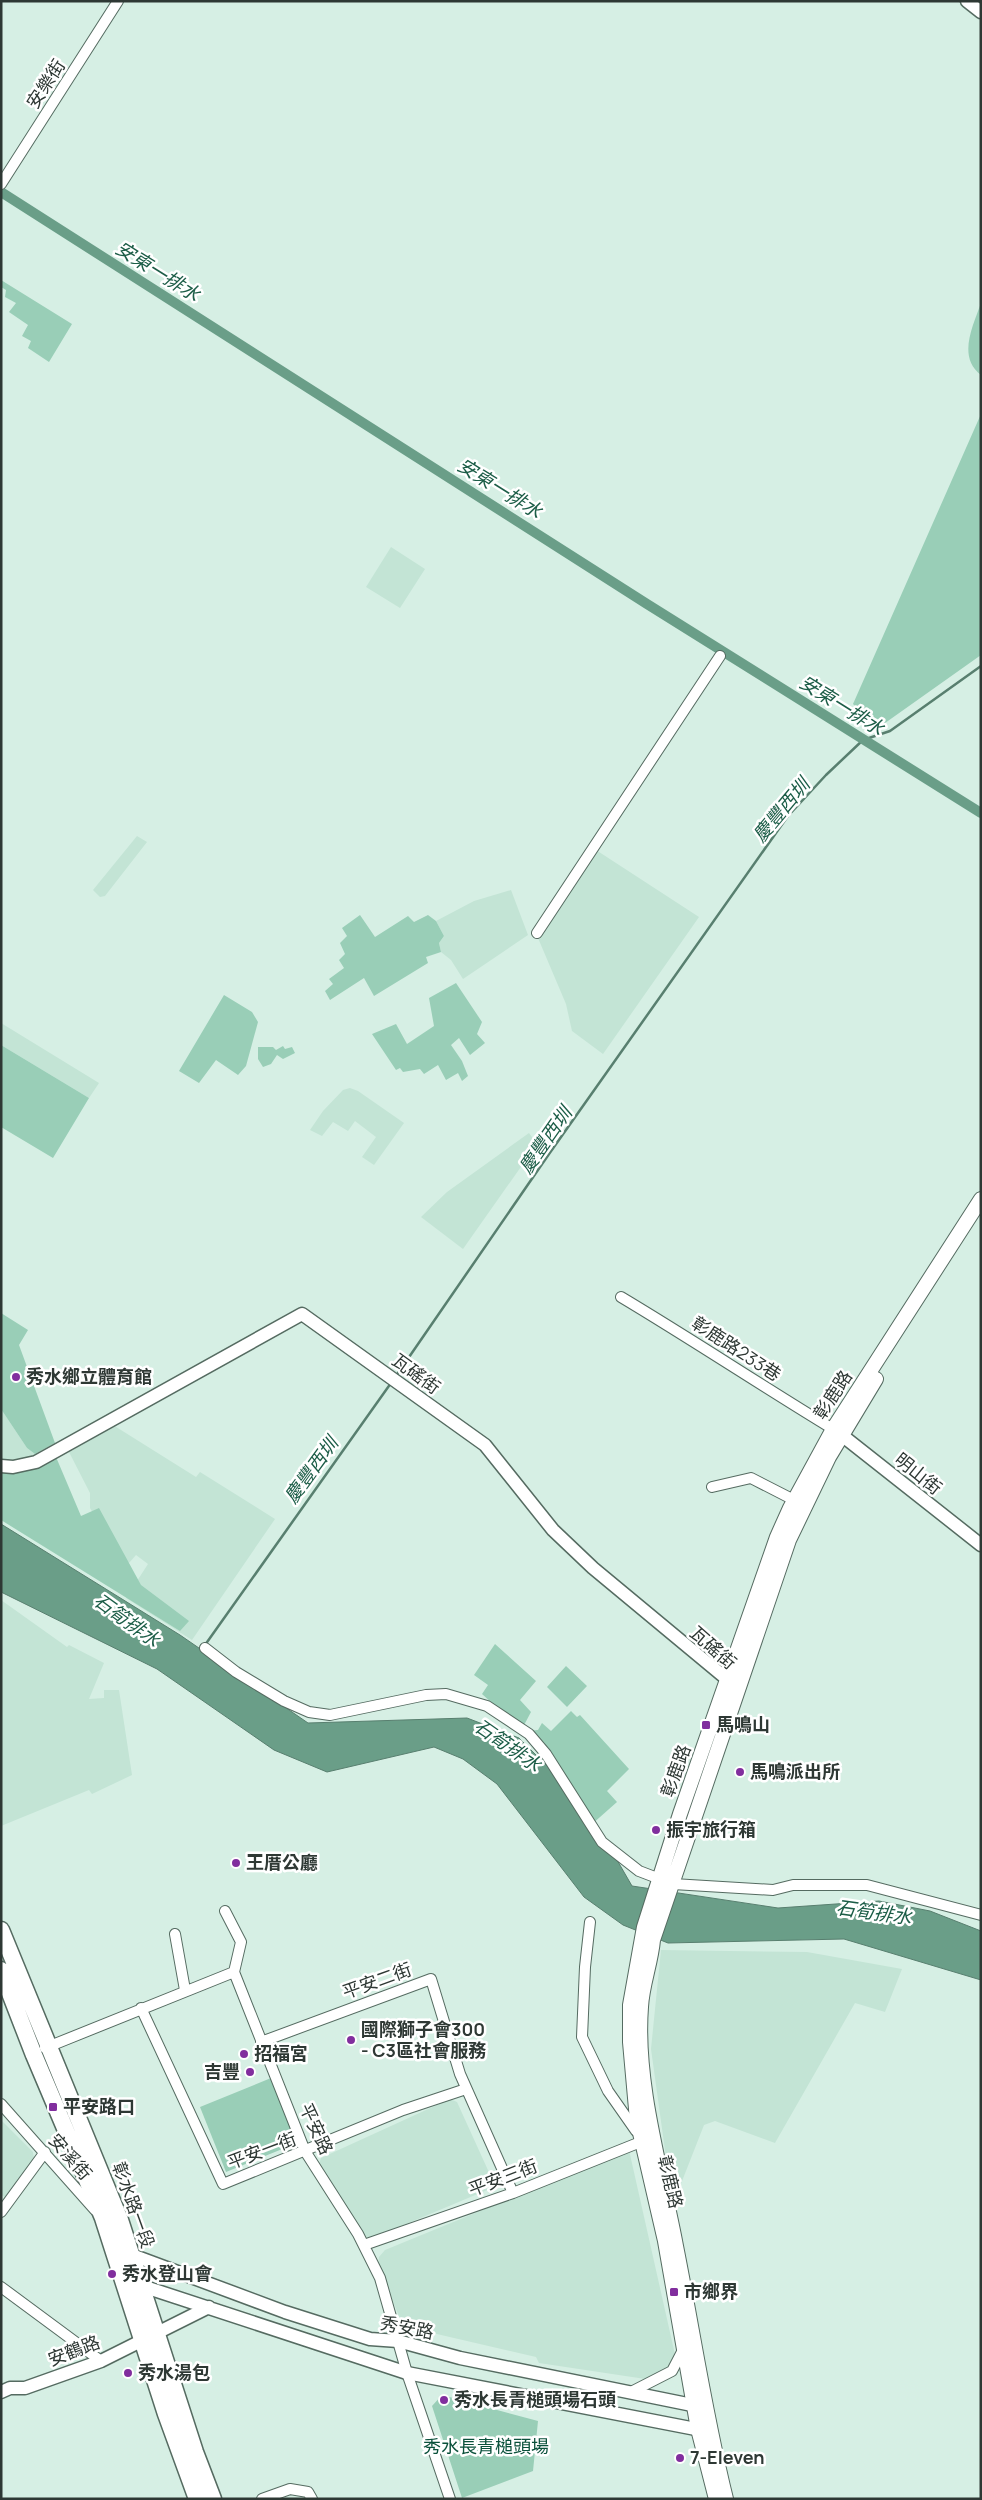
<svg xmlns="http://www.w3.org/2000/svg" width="982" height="2500" viewBox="0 0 982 2500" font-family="Manrope,'Noto Sans TC',sans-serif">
	<rect width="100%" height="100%" fill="#d6efe4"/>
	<path fill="#c3e4d5" d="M391 547 425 569 400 608 366 587Z
		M137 836 147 842 105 896 100 897 93 890Z
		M596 850 699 917 603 1054 572 1031 566 1004 538 938Z
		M511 890 528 935 463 979 451 960 441 952 439 943 444 936 436 921 474 901Z
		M1 1023 99 1083 89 1098 1 1045Z
		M350 1088 358 1091 404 1123 374 1165 362 1157 376 1137 355 1121 348 1131 333 1122 322 1136 310 1130 323 1111 343 1090Z
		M529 1133 537 1144 463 1249 421 1217 447 1192Z
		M1 1409 27 1448 35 1454 26 1459 1 1465Z
		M113 1425 196 1477 200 1472 275 1519 192 1640 126 1598 148 1564 136 1555 129 1563 117 1555 90 1508V1493L69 1452Z
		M1 1600 67 1647 69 1645 104 1663 89 1699 104 1698V1690H119L132 1775 92 1794 89 1790 1 1826Z
		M661 1950 807 1952 902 1969 885 2012 855 2003 775 2143 715 2121 704 2125 675 2199 669 2179 651 2049Z
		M450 2099 457 2102 492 2179V2188L368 2240 319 2164 321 2158Z
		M1 2120 33 2152 34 2158 5 2197 1 2195Z
		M629 2150 676 2359 673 2365 652 2380 539 2363 536 2357 411 2328 400 2319 378 2264 379 2257 385 2250Z"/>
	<path fill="#99ceb7" d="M1 280 72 324 49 362 28 348 31 341 22 336 28 325 9 312 16 303 5 297 6 290 1 287Z
		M981 303V375C957 357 973 326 981 303Z
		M981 414V655L878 728 853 704Z
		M360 915 375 937 408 916 414 922 428 915 436 921 444 936 439 943 441 952 426 957 428 963 374 996 364 978 330 1000 325 991 333 984 329 979 344 968 339 960 345 954 340 943 347 936 342 928Z
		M456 983 482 1022 477 1034 485 1043 470 1055 459 1038 451 1045 462 1061 468 1076 462 1081 458 1073 446 1080 438 1065 424 1074 420 1069 403 1072 400 1068 396 1070 372 1034 396 1024 407 1044 434 1026 429 998Z
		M224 995 252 1012 258 1022 246 1066 238 1075 216 1060 199 1083 179 1071Z
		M1 1045 89 1098 53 1158 1 1127Z
		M283 1046 285 1049 292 1047 295 1053 283 1059 277 1055 271 1064 263 1067 258 1059V1047H273L276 1050Z
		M1 1313 28 1330 19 1345 55 1443 35 1454 27 1448 1 1409Z
		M56 1457 81 1516 99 1508 141 1585 189 1621 180 1631 1 1520V1469Z
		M495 1644 536 1681 520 1700 531 1712 523 1727 504 1714 482 1694 488 1685 474 1675Z
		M566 1666 587 1686 567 1707 547 1687Z
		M571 1711 577 1717 580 1715 629 1769 607 1791 617 1802 591 1825 526 1731 538 1730 542 1723 551 1731Z
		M271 2078 297 2143 226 2172 200 2107Z
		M442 2395 538 2421 533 2471 462 2498 432 2406Z"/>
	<path fill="#6a9e88" stroke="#587f6f" d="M1 1524 180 1635 308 1723 467 1718 519 1738 564 1783 617 1860 632 1886 778 1908 879 1901 930 1911 981 1931V1980L844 1939 668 1943 623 1925 584 1897 497 1784 463 1759 434 1747 327 1772 274 1750 157 1669 1 1592Z"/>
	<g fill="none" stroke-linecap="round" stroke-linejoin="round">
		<path stroke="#587f6f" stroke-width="2.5" d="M396 1376 549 1154 788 816 826 775 863 740 890 731 981 666
			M205 1645 391 1383"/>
		<path stroke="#6a9e88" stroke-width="10" d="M1 192 647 604 981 813"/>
		<defs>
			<path id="minor" d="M1 184 118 1
				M537 933 720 656
				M621 1297C693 1340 762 1386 833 1429
				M712 1487 751 1478 794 1500
				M205 1648 236 1672 284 1701 309 1712 330 1715 426 1695 446 1694 487 1706 529 1734 546 1754 602 1842 639 1871 673 1884 773 1890 793 1885H867L981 1915
				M225 1911 241 1942 234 1972
				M590 1922 585 1967 582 2037 608 2091 636 2131
				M175 1934 185 1990
				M141 2008 223 2184 403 2110 466 2089
				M261 2042 431 1979 460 2074 513 2193
				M45 2048 234 1972 305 2151 358 2234 380 2278 407 2373 450 2499
				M1 2104 95 2210
				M1 2212 45 2152
				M364 2245 513 2193 648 2139
				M1 2287 101 2361
				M631 2392 672 2371 684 2348
				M262 2499 290 2489 308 2492 312 2499"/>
			<path id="tertiary" d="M967 1 981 12
				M834 1429 981 1545
				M1 1466 13 1467 36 1462 302 1314 485 1445 553 1530 593 1568 728 1680 729 1689
				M124 2252 285 2312 370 2339 398 2341 460 2358 702 2407
				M136 2284 407 2373 706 2431
				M1 2392 10 2388H25L101 2361 209 2307"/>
			<path id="secondary" d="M716 2499 698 2429 665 2241 637 2120 630 2042V2005L644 1927 680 1814 777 1537 790 1508 833 1429 981 1199
				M726 2499C705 2415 693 2331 676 2246 662 2171 635 2084 641 2007 642 1985 651 1963 653 1940L789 1540 829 1457 876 1379"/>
			<path id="primary" d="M1 1930 120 2220 195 2452 213 2499
				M1 1970 34 2055 103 2218 166 2414 197 2499"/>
		</defs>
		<use href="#minor" stroke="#556b61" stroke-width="12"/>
		<use href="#tertiary" stroke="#556b61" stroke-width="15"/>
		<use href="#secondary" stroke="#556b61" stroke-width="16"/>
		<use href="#primary" stroke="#556b61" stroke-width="19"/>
		<use href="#minor" stroke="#fff" stroke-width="10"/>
		<use href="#tertiary" stroke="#fff" stroke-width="12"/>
		<use href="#secondary" stroke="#fff" stroke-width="14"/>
		<use href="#primary" stroke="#fff" stroke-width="16"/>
	</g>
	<g fill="#812e9e" stroke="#fff" stroke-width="2">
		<circle cx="16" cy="1377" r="5"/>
		<rect x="701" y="1720" width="10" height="10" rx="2.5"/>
		<circle cx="740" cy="1772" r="5"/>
		<circle cx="656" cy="1830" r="5"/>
		<circle cx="236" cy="1863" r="5"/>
		<circle cx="351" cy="2040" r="5"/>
		<circle cx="244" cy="2054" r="5"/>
		<circle cx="250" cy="2072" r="5"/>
		<rect x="48" y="2102" width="10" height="10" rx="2.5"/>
		<circle cx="112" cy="2274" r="5"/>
		<rect x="669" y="2287" width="10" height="10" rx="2.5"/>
		<circle cx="128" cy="2373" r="5"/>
		<circle cx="444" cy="2400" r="5"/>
		<circle cx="680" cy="2458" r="5"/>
	</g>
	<g text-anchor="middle" stroke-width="5" stroke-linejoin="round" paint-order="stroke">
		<g font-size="18" fill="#2e3834" stroke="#fff">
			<text transform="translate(46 84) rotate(-57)" y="6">安樂街</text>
			<text transform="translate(736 1349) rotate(33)" y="6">彰鹿路233巷</text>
			<text transform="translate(416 1374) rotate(36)" y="6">瓦磘街</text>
			<text transform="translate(833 1395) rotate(-57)" y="6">彰鹿路</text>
			<text transform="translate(918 1474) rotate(39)" y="6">明山街</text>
			<text transform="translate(713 1648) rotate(41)" y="6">瓦磘街</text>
			<text transform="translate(676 1771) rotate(-70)" y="6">彰鹿路</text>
			<text transform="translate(377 1981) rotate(-20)" y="6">平安二街</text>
			<text transform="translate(316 2129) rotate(65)" y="6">平安路</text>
			<text transform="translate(262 2151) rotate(-21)" y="6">平安一街</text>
			<text transform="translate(70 2157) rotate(49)" y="6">安溪街</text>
			<text transform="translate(503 2178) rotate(-21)" y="6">平安三街</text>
			<text transform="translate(670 2182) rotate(77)" y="6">彰鹿路</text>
			<text transform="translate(133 2205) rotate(70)" y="6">彰水路一段</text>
			<text transform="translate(407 2328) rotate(11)" y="6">秀安路</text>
			<text transform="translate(74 2351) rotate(-21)" y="6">安鶴路</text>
		</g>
		<g font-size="18" font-weight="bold" fill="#2e3834" stroke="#fff" text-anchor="start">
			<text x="26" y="1383">秀水鄉立體育館</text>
			<text x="716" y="1731">馬鳴山</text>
			<text x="750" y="1778">馬鳴派出所</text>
			<text x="666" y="1836">振宇旅行箱</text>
			<text x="246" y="1869">王厝公廳</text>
			<text x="361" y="2036">國際獅子會300<tspan x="361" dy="21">- C3區社會服務</tspan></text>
			<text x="254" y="2060">招福宮</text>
			<text x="240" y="2078" text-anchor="end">吉豐</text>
			<text x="63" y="2113">平安路口</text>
			<text x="122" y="2280">秀水登山會</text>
			<text x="684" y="2298">市鄉界</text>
			<text x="138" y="2379">秀水湯包</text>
			<text x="454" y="2406">秀水長青槌頭場石頭</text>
			<text x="690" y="2464">7-Eleven</text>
		</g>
		<g font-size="18" fill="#0a513b" stroke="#fff">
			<text x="486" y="2453">秀水長青槌頭場</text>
		</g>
		<g font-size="19" font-style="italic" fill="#1c5d47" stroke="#fff">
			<text transform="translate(158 271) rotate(32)" y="7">安東一排水</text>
			<text transform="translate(500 488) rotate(32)" y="7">安東一排水</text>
			<text transform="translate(842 705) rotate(32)" y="7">安東一排水</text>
			<text transform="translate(781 810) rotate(-50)" y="7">慶豐西圳</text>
			<text transform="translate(545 1140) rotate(-55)" y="7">慶豐西圳</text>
			<text transform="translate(311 1470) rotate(-54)" y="7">慶豐西圳</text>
			<text transform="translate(127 1620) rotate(36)" y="7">石筍排水</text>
			<text transform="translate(508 1745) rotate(35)" y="7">石筍排水</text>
			<text transform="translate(874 1912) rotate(8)" y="7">石筍排水</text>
		</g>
	</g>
	<rect width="982" height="2500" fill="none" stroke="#2e3834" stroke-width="5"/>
</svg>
